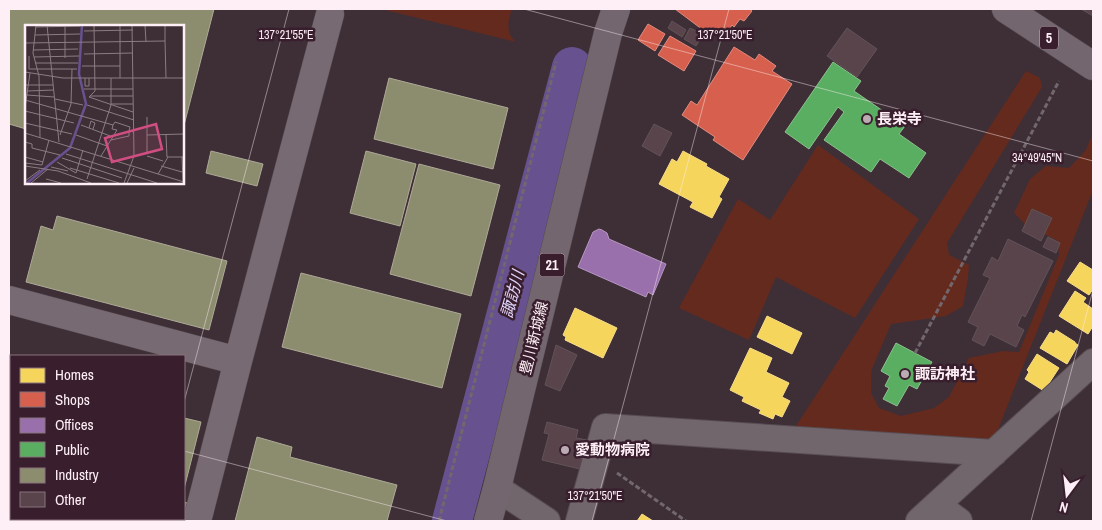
<svg xmlns="http://www.w3.org/2000/svg" width="1102" height="530" viewBox="0 0 1102 530" font-family="'Archivo Narrow','Noto Sans JP',sans-serif">
	<rect width="100%" height="100%" fill="#3e2f37"/>
	<path fill="#642a1e" d="M381 9H512C508 21 505 33 516 42Z
		M1026 71 1040 78 1042 87 947 243 949 255 969 265 968 278 963 306 946 316 891 324 871 371V393L879 408 901 416 934 408 949 397 969 358 1003 351 1019 352 1059 255 1058 241 1026 225 1014 213 1030 179 1046 166 1069 168 1086 150 1093 133V190L993 442 796 426Z
		M818 145 919 219 855 318 776 277 749 340 679 308 738 199 770 220Z"/>
	<path fill="#f6d55c" stroke="#f8dd8a" d="M683 151 707 164 706 166 729 179 719 197 722 199 712 218 690 207 693 202 659 184 672 159 677 162Z
		M1080 262 1093 270V289L1089 295 1067 281Z
		M1075 291 1086 298 1083 302 1093 309V326L1088 334 1059 316Z
		M575 308 617 328 603 358 565 340 566 337 563 335Z
		M767 316 802 333 792 354 757 337Z
		M1056 330 1075 342V343L1078 345 1067 364 1040 348 1050 332 1054 334Z
		M750 348 772 358 766 372 789 383 782 397 790 401 782 417 775 414 773 419 759 413 761 410 742 401 744 397 730 390Z
		M1037 354 1059 368 1044 391 1025 379 1029 372 1027 370Z
		M642 514 653 521H637Z"/>
	<path fill="#d6604d" stroke="#e28b80" d="M675 9H749L752 11 744 21 740 19 734 27 732 25 728 31 724 29 722 32 716 28 714 30 711 27 707 33Z
		M648 24 665 34 655 51 638 40Z
		M670 36 696 51 684 71 658 55Z
		M734 47 755 60 759 54 776 66 772 71 792 84 743 160 713 140 715 137 682 115 691 101 697 105Z"/>
	<path fill="#9970ab" stroke="#b796c2" d="M599 229 602 230 607 233 609 239 666 264 653 295 648 292 646 297 578 267 593 232Z"/>
	<path fill="#5aae61" stroke="#8bc28e" d="M833 62 861 81 854 91 905 126 899 134 926 153 909 178 880 159 871 172 824 140 844 112 838 107 809 149 785 132Z
		M896 343 932 362 917 389 909 385 897 406 883 399 889 388 885 386 890 376 881 371Z"/>
	<path fill="#8c8c6e" stroke="#aeaa97" d="M9 9H214L182 133V26H26V129L9 124Z
		M389 78 508 108 493 169 374 139Z
		M211 151 263 164 257 186 206 173Z
		M366 151 416 164 400 226 350 213Z
		M419 164 500 185 471 296 390 274Z
		M57 216 227 261 209 330 26 282 41 226 53 230Z
		M301 273 461 314 442 388 282 347Z
		M9 413H11V515L10 521H9Z
		M184 418 201 422 184 489Z
		M257 437 292 447 290 457 397 485 387 521H235Z
		M184 502 191 504 186 521H75L76 519H184Z"/>
	<g fill="none" stroke-linecap="round" stroke-linejoin="round">
		<path stroke="#67528f" stroke-width="40" d="M452 521C491 369 533 219 572 67"/>
	</g>
	<path fill="#5a444b" stroke="#615358" d="M1081 9H1093V16Z
		M672 21 686 30 682 37 668 28Z
		M690 28 703 34 696 46 684 39Z
		M847 28 877 49 857 77 827 56Z
		M654 124 672 133 660 156 642 146Z
		M1032 209 1052 218 1041 241 1022 231Z
		M1048 237 1060 243 1056 253 1043 247Z
		M1008 239 1053 261 1025 317 1022 315 1017 326 1024 330 1016 347 990 334 984 346 972 340 978 327 968 322 990 278 983 275 992 257 998 261Z
		M556 345 577 355 560 391 545 385Z
		M547 422 578 430 576 438 587 440 580 469 542 460 549 434 544 433Z"/>
	<g fill="none" stroke-linecap="round" stroke-linejoin="round">
		<defs>
			<path id="street" d="M497 488 547 521
				M937 505 959 521
				M579 521 605 427 994 453
				M919 521 1093 362"/>
			<path id="secondary" d="M9 300 238 361
				M197 521 238 361 330 14"/>
			<path id="primary" d="M1006 9 1093 66
				M488 521 497 488 608 33 616 9"/>
		</defs>
		<use href="#street" stroke="#584c52" stroke-width="28"/>
		<use href="#secondary" stroke="#584c52" stroke-width="29"/>
		<use href="#primary" stroke="#584c52" stroke-width="29"/>
		<path stroke="#72676d" stroke-width="3" stroke-dasharray="5 2.5" stroke-linecap="butt" d="M915 353 1059 81
			M617 473 686 521
			M439 521 556 62"/>
		<use href="#street" stroke="#72666d" stroke-width="26"/>
		<use href="#secondary" stroke="#786a72" stroke-width="28"/>
		<use href="#primary" stroke="#74666f" stroke-width="28"/>
	</g>
	<path fill="none" stroke="#feeff6" stroke-width="1" stroke-opacity="0.45" d="M524 9 1093 161M184 402 289 9M9 404 11 405M184 451 447 521M152 521 153 519M592 521 729 9M1031 521 1093 290"/>
	<g fill="#bbacb3" stroke="#391f2d" stroke-width="2">
		<circle cx="867" cy="119" r="5"/>
		<circle cx="905" cy="374" r="5"/>
		<circle cx="565" cy="450" r="5"/>
	</g>
	<g text-anchor="middle" stroke-width="5" stroke-linejoin="round" paint-order="stroke">
		<g fill="#391f2d" stroke="#c3b1ba" stroke-width="1">
			<rect x="1040" y="26.5" width="18" height="23" rx="4"/>
			<rect x="539.5" y="253.5" width="25" height="23" rx="4"/>
		</g>
		<g font-size="14" font-weight="bold" fill="#feeff6">
			<text x="1049" y="43">5</text>
			<text x="552" y="270">21</text>
		</g>
		<g font-size="15" font-weight="bold" fill="#feeff6" stroke="#391f2d" text-anchor="start">
			<text x="877" y="124">長栄寺</text>
			<text x="915" y="379">諏訪神社</text>
			<text x="575" y="455">愛動物病院</text>
		</g>
		<g font-size="15" fill="#feeff6" stroke="#391f2d">
			<text transform="translate(534 338) rotate(-76)" y="5">豊川新城線</text>
		</g>
		<g font-size="16" font-style="italic" fill="#e1d6fe" stroke="#391f2d">
			<text transform="translate(512 294) rotate(-75)" y="6">諏訪川</text>
		</g>
	</g>
	<g transform="translate(25 25)">
		<rect width="159" height="159" fill="#3e2f37"/>
		<path fill="none" stroke="#67528f" stroke-width="2.5" d="M2 158 45 123 61 79 54 49 57 0"/>
		<path fill="none" stroke="#8b7c83" stroke-width="1" d="M11 0 8 28 14 51 15 112M22 0 34 117M40 0V33M69 0 70 66 64 72 108 87M95 0V53M120 0 121 17M140 0V16M11 2 55 1M59 6 108 5M10 10 55 9M0 18 140 16 141 53M8 25 53 24M59 29 108 28M4 31V44H52M9 32 54 31M10 38H53M57 41H95M0 47 38 53H159M60 53V61H64V53M0 60H28M59 64H108M2 66 29 65M2 70 29 72M65 71H108M30 74 58 80M0 75 88 100 90 97 105 102 104 106 109 107M86 79H108M62 80 109 95M0 83 5 48M0 86 49 98M122 92V127M0 98 47 109M56 100 88 112M64 103 66 96 70 98 68 104M0 108 159 157M35 110 46 79 47 44M51 110 82 121M122 110 159 109M141 110 142 132H159M86 115 104 111V106M0 117 7 119V123L35 130M41 129 132 158M76 131 92 105 87 104 88 100M122 131 138 136M0 132 18 137M157 132 158 156M37 133 97 153M32 137 51 148 58 125M0 138 17 140 24 115M0 141 33 146 66 158M136 141 157 147M26 142 43 146M45 143 94 158M133 149 143 132M21 154 36 158M62 154 86 80V53M0 156 15 145M6 158 23 144M99 158 109 131 107 0M102 158 109 143"/>
		<path fill="#d14e82" fill-opacity="0.15" stroke="#d14e82" stroke-width="2.5" d="M131 99 137 124 87 137 80 113Z"/>
		<rect width="159" height="159" fill="none" stroke="#feeff6" stroke-width="2.5"/>
	</g>
	<g font-size="12" text-anchor="middle" fill="#feeff6" stroke="#391f2d" stroke-width="5" stroke-linejoin="round" paint-order="stroke">
		<text x="286" y="39">137°21'55"E</text>
		<text x="725" y="39">137°21'50"E</text>
		<text x="1037" y="162">34°49'45"N</text>
		<text x="595" y="500">137°21'50"E</text>
	</g>
	<rect width="1102" height="530" fill="none" stroke="#feeff6" stroke-width="20"/>
	<rect x="10" y="355" width="175" height="165" fill="#391f2d" stroke="#88727d"/>
	<rect x="20" y="368" width="25" height="15" fill="#f6d55c" stroke="#88727d"/>
	<text x="55" y="380" font-size="15" fill="#feeff6">Homes</text>
	<rect x="20" y="392" width="25" height="15" fill="#d6604d" stroke="#88727d"/>
	<text x="55" y="405" font-size="15" fill="#feeff6">Shops</text>
	<rect x="20" y="418" width="25" height="15" fill="#9970ab" stroke="#88727d"/>
	<text x="55" y="430" font-size="15" fill="#feeff6">Offices</text>
	<rect x="20" y="442" width="25" height="15" fill="#5aae61" stroke="#88727d"/>
	<text x="55" y="455" font-size="15" fill="#feeff6">Public</text>
	<rect x="20" y="468" width="25" height="15" fill="#8c8c6e" stroke="#88727d"/>
	<text x="55" y="480" font-size="15" fill="#feeff6">Industry</text>
	<rect x="20" y="492" width="25" height="15" fill="#5a444b" stroke="#88727d"/>
	<text x="55" y="505" font-size="15" fill="#feeff6">Other</text>
	<g transform="translate(1067 495) rotate(195)" stroke="#391f2d" stroke-width="4" paint-order="stroke">
	<path d="M0-4L9 19L0 12L-9 19Z" fill="#feeff6"/>
	<text y="-8" font-size="14" font-weight="bold" text-anchor="middle" fill="#feeff6">N</text>
	</g>
</svg>
